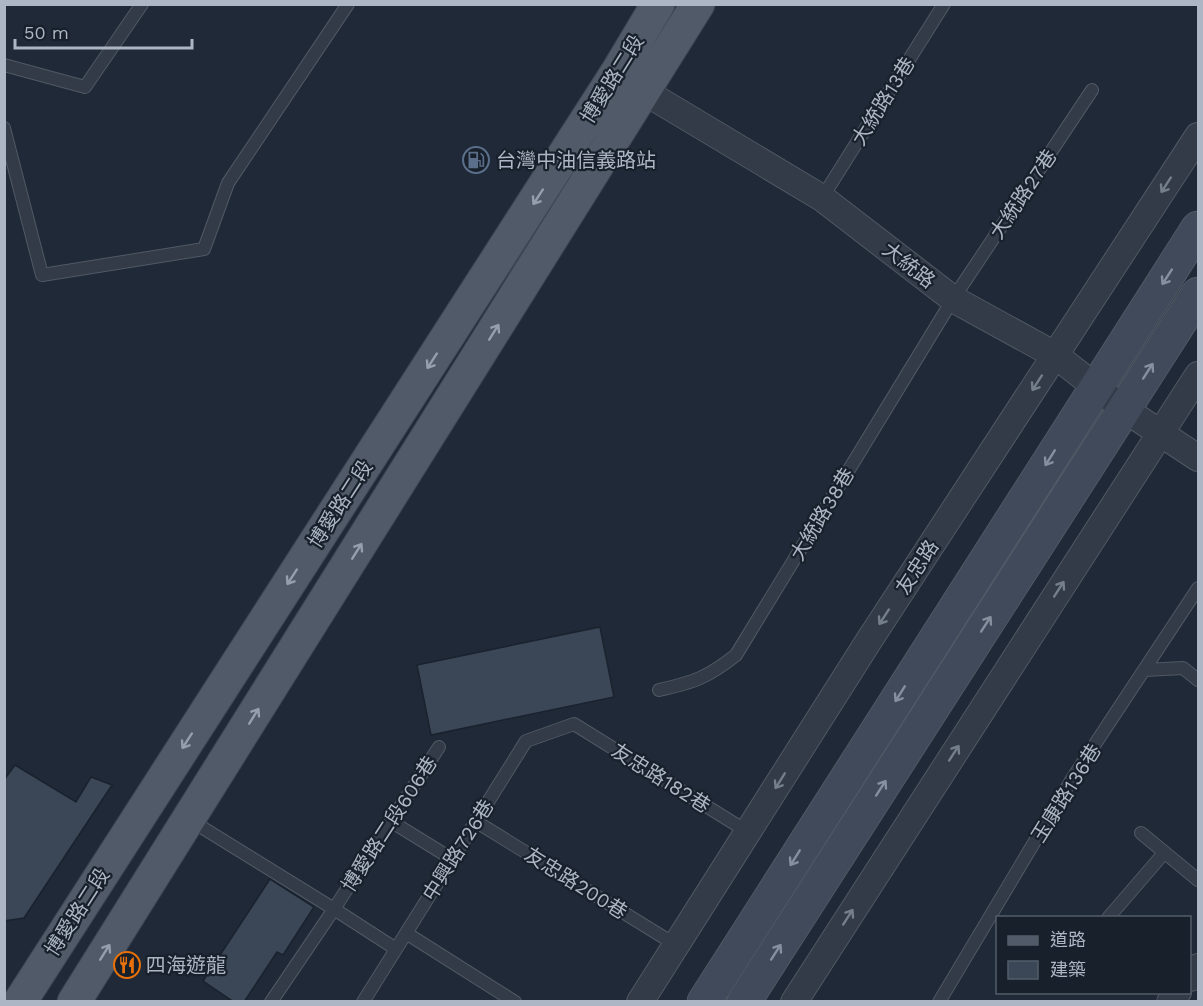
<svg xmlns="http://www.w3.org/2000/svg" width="1203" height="1006" viewBox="0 0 1203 1006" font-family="'Work Sans','Noto Sans TC',sans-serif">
	<rect width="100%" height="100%" fill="#1f2937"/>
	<path fill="#3b4757" stroke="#1a222e" stroke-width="1.5" d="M600 627 614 697 431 735 417 665Z
		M15 765 76 802 91 777 112 785 24 918 4 921V780Z
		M270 879 314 907 283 955 277 952 244 1002H234L203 981Z"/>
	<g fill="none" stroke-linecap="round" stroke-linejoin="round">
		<defs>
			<path id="lane" d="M4 65 85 87 142 4
				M4 128 42 275 204 249 228 183 348 4
				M822 198 944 4
				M1145 670 1183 668 1198 680
				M659 690C694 682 707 678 736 655L953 299 1092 90
				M190 820 334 909 439 747
				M475 821 676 945
				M392 822 452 859
				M1141 833 1198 880
				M1108 918 1164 853
				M406 933 515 1002
				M271 1002 334 909 396 949
				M363 1002 526 741 574 724 748 832
				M939 1002 1072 779 1198 588"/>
			<path id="street" d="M630 81 645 92 822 198 953 299 1055 355 1124 409 1198 458
				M1190 978 1198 967
				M640 1002 868 642 1198 136
				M794 1002 1198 375
				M1170 1002 1178 992"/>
			<path id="secondary" d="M704 1002 1198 228
				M744 1002 1198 294"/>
			<path id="primary" d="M20 1002 618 71 658 4
				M74 1002 698 4"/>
		</defs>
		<use href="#lane" stroke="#505965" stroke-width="14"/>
		<use href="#street" stroke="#505965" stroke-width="28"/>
		<use href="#secondary" stroke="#505965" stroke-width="35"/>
		<use href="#primary" stroke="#3c4451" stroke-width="35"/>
		<use href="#lane" stroke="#323b47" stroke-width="12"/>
		<use href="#street" stroke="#323b47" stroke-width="26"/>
		<use href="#secondary" stroke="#404a5a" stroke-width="33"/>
		<use href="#primary" stroke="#505a68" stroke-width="33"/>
	</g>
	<defs><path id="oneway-shaft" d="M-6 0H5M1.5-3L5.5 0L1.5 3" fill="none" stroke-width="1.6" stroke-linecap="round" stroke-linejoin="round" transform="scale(1.5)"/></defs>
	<g stroke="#757f8c">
		<use href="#oneway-shaft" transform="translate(1166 185) rotate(123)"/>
		<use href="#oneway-shaft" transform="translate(1037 383) rotate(123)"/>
		<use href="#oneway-shaft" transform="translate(1059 589) rotate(-57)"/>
		<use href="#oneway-shaft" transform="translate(884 617) rotate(123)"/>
		<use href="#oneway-shaft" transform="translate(954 753) rotate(-57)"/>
		<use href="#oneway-shaft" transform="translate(780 781) rotate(122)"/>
		<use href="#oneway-shaft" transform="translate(848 917) rotate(-57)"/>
	</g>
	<g stroke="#959fad">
		<use href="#oneway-shaft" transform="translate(538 197) rotate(123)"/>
		<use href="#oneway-shaft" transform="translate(494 332) rotate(-58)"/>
		<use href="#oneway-shaft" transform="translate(432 361) rotate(123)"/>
		<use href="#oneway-shaft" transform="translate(357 551) rotate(-58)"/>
		<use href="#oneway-shaft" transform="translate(292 577) rotate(123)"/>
		<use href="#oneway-shaft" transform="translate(254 716) rotate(-58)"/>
		<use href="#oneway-shaft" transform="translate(187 741) rotate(123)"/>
		<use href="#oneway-shaft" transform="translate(105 952) rotate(-58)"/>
	</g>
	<g stroke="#86909f">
		<use href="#oneway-shaft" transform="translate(1167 277) rotate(123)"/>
		<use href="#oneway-shaft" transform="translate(1148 371) rotate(-57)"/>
		<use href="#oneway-shaft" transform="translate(1050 458) rotate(122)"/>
		<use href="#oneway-shaft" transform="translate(986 624) rotate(-57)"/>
		<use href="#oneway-shaft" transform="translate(900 694) rotate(122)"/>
		<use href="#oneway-shaft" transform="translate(881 788) rotate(-57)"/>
		<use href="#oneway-shaft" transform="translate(795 858) rotate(122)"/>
		<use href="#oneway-shaft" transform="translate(776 952) rotate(-57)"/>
	</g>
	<defs>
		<symbol id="fuel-ring" viewBox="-11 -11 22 22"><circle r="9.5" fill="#18202c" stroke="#5c6f8a" stroke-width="1.5"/><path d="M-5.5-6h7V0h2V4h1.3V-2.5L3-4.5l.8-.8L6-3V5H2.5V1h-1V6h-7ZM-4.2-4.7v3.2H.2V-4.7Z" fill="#5c6f8a"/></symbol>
		<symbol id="restaurant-ring" viewBox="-11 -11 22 22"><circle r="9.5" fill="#18202c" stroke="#e8710a" stroke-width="1.5"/><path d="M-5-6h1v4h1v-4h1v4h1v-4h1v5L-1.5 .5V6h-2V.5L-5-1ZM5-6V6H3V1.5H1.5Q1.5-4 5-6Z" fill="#e8710a"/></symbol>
	</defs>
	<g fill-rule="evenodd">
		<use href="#fuel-ring" x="461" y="145" width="30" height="30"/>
		<use href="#restaurant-ring" x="112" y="950" width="30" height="30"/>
	</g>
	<g text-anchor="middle" stroke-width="4.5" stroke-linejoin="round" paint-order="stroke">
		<g font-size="20" fill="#acb6c4" stroke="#18202c">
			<text transform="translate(612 79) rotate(-58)" y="7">博愛路二段</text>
			<text transform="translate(883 101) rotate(-58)" y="7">大統路13巷</text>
			<text transform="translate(1023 194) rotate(-56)" y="7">大統路27巷</text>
			<text transform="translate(909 265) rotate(38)" y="7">大統路</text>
			<text transform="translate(340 504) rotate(-57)" y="7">博愛路二段</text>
			<text transform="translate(822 514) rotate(-59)" y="7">大統路38巷</text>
			<text transform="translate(917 567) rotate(-57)" y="7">友忠路</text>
			<text transform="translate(661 778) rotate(32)" y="7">友忠路182巷</text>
			<text transform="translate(1066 793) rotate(-58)" y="7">玉康路136巷</text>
			<text transform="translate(389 824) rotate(-57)" y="7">博愛路二段606巷</text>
			<text transform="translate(458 850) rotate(-58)" y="7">中興路726巷</text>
			<text transform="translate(576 883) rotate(32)" y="7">友忠路200巷</text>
			<text transform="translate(77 912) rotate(-57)" y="7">博愛路二段</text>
		</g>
		<g font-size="20" fill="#acb6c4" stroke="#18202c" text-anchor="start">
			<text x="496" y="167">台灣中油信義路站</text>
			<text x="146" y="972">四海遊龍</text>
		</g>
	</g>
	<rect width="1203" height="1006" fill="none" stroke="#acb6c4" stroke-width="12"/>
	<rect x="996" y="916" width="195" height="78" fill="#18202c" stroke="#535c69" stroke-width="1.5"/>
	<rect x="1008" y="936" width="30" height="9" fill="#505a68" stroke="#535c69" stroke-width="1.5"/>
	<text x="1050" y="946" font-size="18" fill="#acb6c4">道路</text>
	<rect x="1008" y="961" width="30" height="18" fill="#3b4757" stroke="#535c69" stroke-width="1.5"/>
	<text x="1050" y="976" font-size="18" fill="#acb6c4">建築</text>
	<path d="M15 39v9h177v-9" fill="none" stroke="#acb6c4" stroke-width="3"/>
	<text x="24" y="39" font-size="18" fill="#acb6c4" stroke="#18202c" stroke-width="4.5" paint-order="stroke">50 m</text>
</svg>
